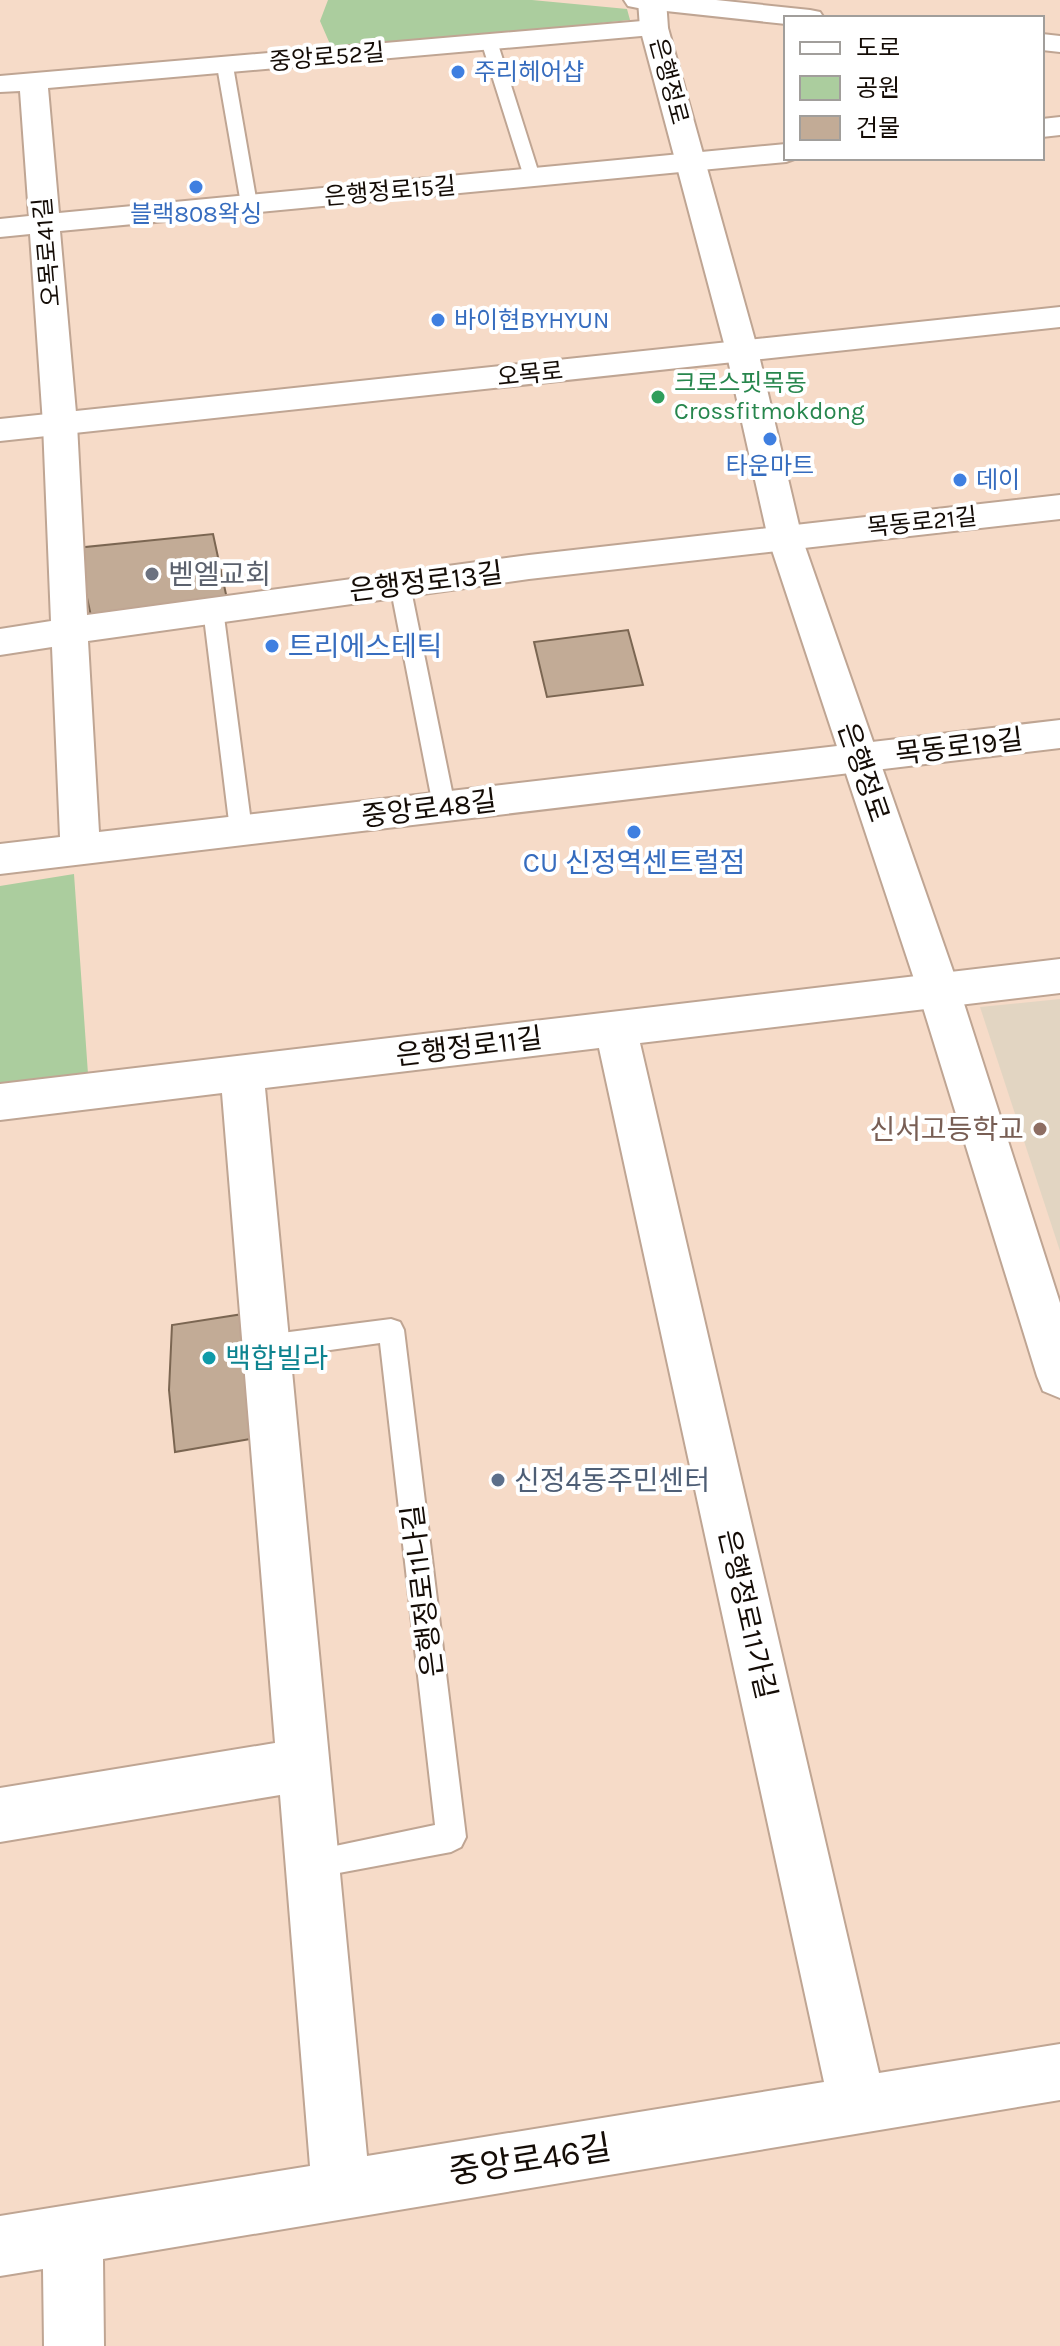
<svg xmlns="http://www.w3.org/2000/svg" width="1060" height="2346" viewBox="0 0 1060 2346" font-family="Karla,'Noto Sans KR',sans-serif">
	<rect width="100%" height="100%" fill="#f6dbc8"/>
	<path fill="#e2d5c2" d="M1060 999V1251L980 1007Z"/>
	<path fill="#abcd9e" d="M328 0H532L627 9 630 20 333 51 320 21Z
		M74 874 88 1074 0 1086V886Z"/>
	<path fill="#c2ab96" stroke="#7b6652" stroke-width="2" d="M213 534 227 599 91 616 76 548Z
		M628 630 643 685 547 697 534 642Z
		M243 1314 256 1438 175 1452 169 1390 172 1325Z"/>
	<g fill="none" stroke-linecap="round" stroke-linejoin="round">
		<defs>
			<path id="service" d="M489 36 497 41 540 177 538 180H526L524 177 481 41Z
				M225 61 233 66 257 204 249 209 241 204 217 66Z
				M400 578 410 585 455 806 451 812H437L433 806 390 585Z
				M213 602 223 609 252 830 249 836H233L230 830 203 609Z
				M391 1319 400 1322 404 1330 466 1837 461 1847 451 1852 312 1878 302 1873 297 1863 302 1853 435 1825 380 1343 266 1359 257 1355 253 1347 257 1339 266 1335Z"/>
			<path id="minor" d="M624 0H716L810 10 820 12 824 18H786V24L638 8 628 6Z
				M654 20 664 22 668 28 664 34 48 88 59 213 786 144V158H797L786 162 60 231 77 424 87 615 529 555 1060 495V519L529 579 88 641 99 832 1060 720V748L0 874V844L60 837 52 647 0 655V629L51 621 43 424 30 234 0 237V219L29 216 20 91 0 92V76Z
				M1042 34 1060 36V52L1042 50Z
				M1060 117V135L1042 137V119Z
				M1060 959V993L640 1043 879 2073 1060 2044V2100L103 2259 104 2346H44L43 2269 0 2276V2216L310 2166 280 1795 0 1842V1788L275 1743 222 1093 0 1120V1084ZM599 1048 824 2082 367 2156 265 1088Z"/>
			<path id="tertiary" d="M638 0H666L668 28 758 351 802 538 959 988 1060 1303V1398L1043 1391 1037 1376 917 988 768 538 726 351 640 28Z"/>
			<path id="secondary" d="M1060 307V327L0 441V419Z"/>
		</defs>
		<use href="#service" stroke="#bfa593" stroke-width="4"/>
		<use href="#minor" stroke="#bfa593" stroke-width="4"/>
		<use href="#tertiary" stroke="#bfa593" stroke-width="4"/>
		<use href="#secondary" stroke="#bfa593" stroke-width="4"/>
		<use href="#service" fill="#fff" fill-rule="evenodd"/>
		<use href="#minor" fill="#fff" fill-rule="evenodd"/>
		<use href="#tertiary" fill="#fff" fill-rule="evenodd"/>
		<use href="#secondary" fill="#fff" fill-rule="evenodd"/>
	</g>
	<g fill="#3f7fe0" stroke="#fff" stroke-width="3">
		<circle cx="458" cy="72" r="8"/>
		<circle cx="196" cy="187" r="8"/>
		<circle cx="438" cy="320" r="8"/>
		<circle cx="770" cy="439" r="8"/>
		<circle cx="960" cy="480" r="8"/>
		<circle cx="272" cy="646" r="8"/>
		<circle cx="634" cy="832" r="8"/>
	</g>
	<circle fill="#2e9e5b" stroke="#fff" stroke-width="3" cx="658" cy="397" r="8"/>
	<circle fill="#6b7280" stroke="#fff" stroke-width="3" cx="152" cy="574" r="8"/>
	<circle fill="#8d6e63" stroke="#fff" stroke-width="3" cx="1040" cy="1129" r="8"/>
	<circle fill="#0f9aa8" stroke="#fff" stroke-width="3" cx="209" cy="1358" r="8"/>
	<circle fill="#5c6f8a" stroke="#fff" stroke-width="3" cx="498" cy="1480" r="8"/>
	<g text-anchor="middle" stroke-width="8" stroke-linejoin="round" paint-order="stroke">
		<g font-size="24" fill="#140c06" stroke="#fff">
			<text transform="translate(327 57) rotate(-5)" y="8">중앙로52길</text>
			<text transform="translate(669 81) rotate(75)" y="8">은행정로</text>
			<text transform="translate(390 191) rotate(-5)" y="8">은행정로15길</text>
			<text transform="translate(47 252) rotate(-95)" y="8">오목로41길</text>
			<text transform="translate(530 374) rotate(-6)" y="8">오목로</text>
			<text transform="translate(922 522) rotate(-6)" y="8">목동로21길</text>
		</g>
		<g font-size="24" fill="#366cbe" stroke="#fff" text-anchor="start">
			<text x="474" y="80">주리헤어샵</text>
			<text x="196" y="222" text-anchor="middle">블랙808왁싱</text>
			<text x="454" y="328">바이현BYHYUN</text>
			<text x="770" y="474" text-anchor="middle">타운마트</text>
			<text x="976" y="488">데이</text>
		</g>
		<g font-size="24" fill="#27864d" stroke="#fff" text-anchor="start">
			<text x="674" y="391">크로스핏목동<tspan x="674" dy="28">Crossfitmokdong</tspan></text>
		</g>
		<g font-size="28" fill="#5b616d" stroke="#fff" text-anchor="start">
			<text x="168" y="584">벧엘교회</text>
		</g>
		<g font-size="28" fill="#140c06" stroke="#fff">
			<text transform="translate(426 581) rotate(-7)" y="10">은행정로13길</text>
			<text transform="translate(959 746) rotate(-7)" y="10">목동로19길</text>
			<text transform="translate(864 772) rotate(71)" y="10">은행정로</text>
			<text transform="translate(429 808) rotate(-7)" y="10">중앙로48길</text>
			<text transform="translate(469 1046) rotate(-7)" y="10">은행정로11길</text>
			<text transform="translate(422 1591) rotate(-97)" y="10">은행정로11나길</text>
			<text transform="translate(748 1614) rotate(77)" y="10">은행정로11가길</text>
		</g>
		<g font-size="28" fill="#366cbe" stroke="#fff" text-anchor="start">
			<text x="288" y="656">트리에스테틱</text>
			<text x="634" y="872" text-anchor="middle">CU 신정역센트럴점</text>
		</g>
		<g font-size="28" fill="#785e54" stroke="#fff" text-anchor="end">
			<text x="1024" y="1139">신서고등학교</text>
		</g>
		<g font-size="28" fill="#0d838f" stroke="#fff" text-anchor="start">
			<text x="225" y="1368">백합빌라</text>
		</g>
		<g font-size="28" fill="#4e5e75" stroke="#fff" text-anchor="start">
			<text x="514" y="1490">신정4동주민센터</text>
		</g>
		<g font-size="34" fill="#140c06" stroke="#fff">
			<text transform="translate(530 2159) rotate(-9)" y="12">중앙로46길</text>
		</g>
	</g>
	<rect x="784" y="16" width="260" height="144" fill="#ffffff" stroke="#a19e9b" stroke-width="2"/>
	<rect x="800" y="42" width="40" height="12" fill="#ffffff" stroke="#a19e9b" stroke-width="2"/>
	<text x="856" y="56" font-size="24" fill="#140c06">도로</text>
	<rect x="800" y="76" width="40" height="24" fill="#abcd9e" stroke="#a19e9b" stroke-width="2"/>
	<text x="856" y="96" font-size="24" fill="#140c06">공원</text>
	<rect x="800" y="116" width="40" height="24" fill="#c2ab96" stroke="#a19e9b" stroke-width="2"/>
	<text x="856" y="136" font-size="24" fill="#140c06">건물</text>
</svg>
